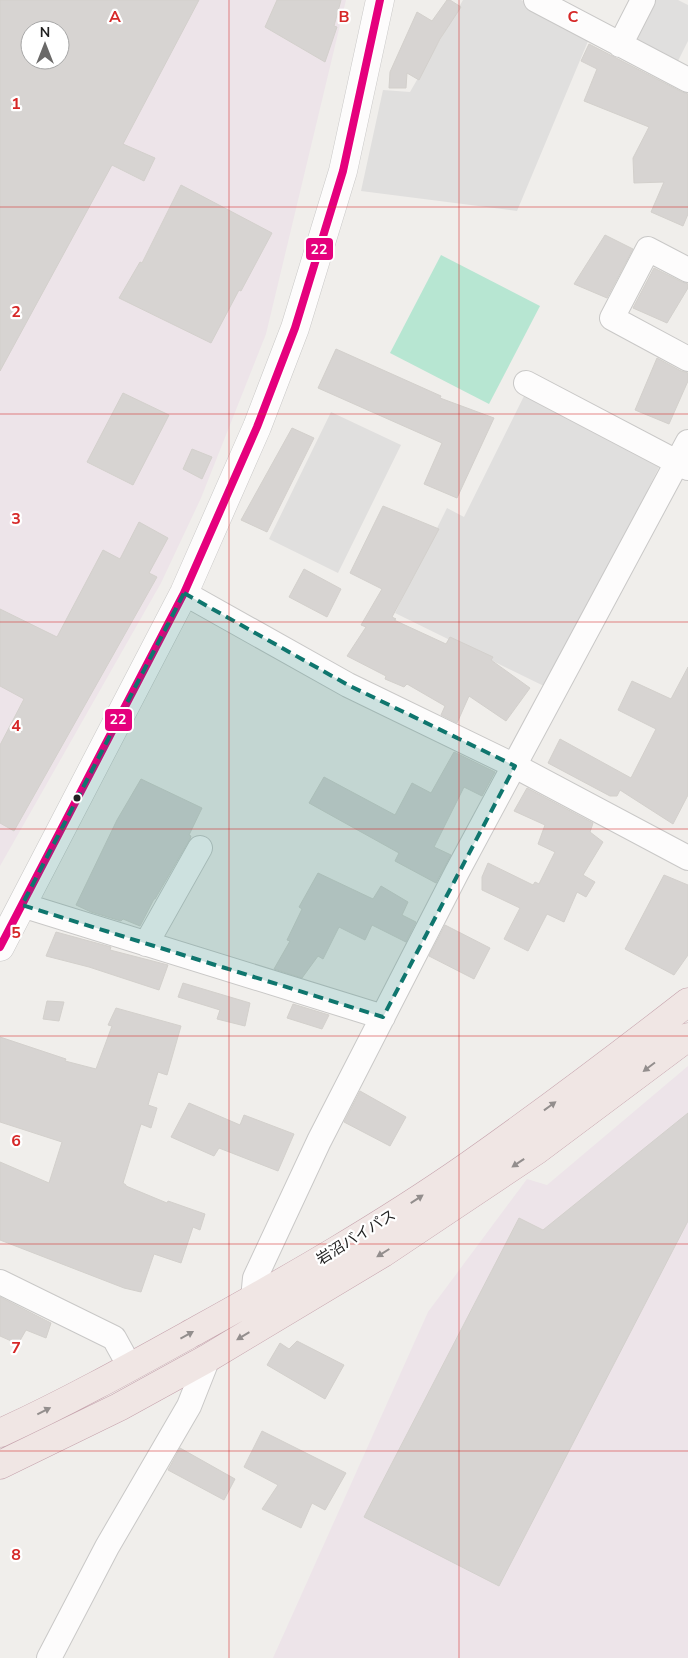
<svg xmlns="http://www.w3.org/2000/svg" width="688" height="1658" viewBox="0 0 688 1658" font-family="'Nunito Sans','Noto Sans JP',sans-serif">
	<rect width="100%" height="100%" fill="#f0eeeb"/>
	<path fill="#ede4e9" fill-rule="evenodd" d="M0 0H346L266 334 201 498 161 583 0 866ZM30 30H60V60H30Z
		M688 1066V1658H273L428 1312 527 1179 547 1185Z"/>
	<path fill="#b7e6d2" d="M441 255 540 306 489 404 390 353Z"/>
	<path fill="#e0dfde" d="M463 0H521L591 34 517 211 361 191 383 90 410 92Z
		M651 0H678L688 5V41L678 61 632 39Z
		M527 390 664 457 550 689 395 613 447 508 464 517Z
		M331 412 401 445 338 573 269 539Z"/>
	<path fill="#d7d4d2" stroke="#d3d0cc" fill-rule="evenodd" d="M0 0H199L123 144 155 158 144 181 112 165 0 371ZM30 30H60V60H30Z
		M277 0H341L334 26 337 27 325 62 265 27Z
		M447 0H450L461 7 440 39 419 80 407 73 406 88H389L390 72 417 12 432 21Z
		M589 44 682 92 688 94V214L683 226 651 212 664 182 634 183 633 158 649 127 584 101 597 69 581 61Z
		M181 185 272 233 241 291 239 290 211 343 119 298 140 262 142 263Z
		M605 235 633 249 607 298 574 284Z
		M654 268 682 282 688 284V288L667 323 633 308Z
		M336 349 441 396 440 398 494 418 457 498 424 484 442 443 318 388Z
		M657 358 681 371 688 373V381L669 424 635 410Z
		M123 393 169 415 133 485 87 462Z
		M292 428 314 438 267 532 241 520Z
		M192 449 212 457 202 479 183 469Z
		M383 506 439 529 392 617 396 619 394 620 446 644 450 637 493 657 491 660 530 688 506 721 469 696 457 723 441 715 445 706 407 684 404 687 385 679 386 676 347 656 366 627 361 625 382 589 350 573Z
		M139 522 168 538 149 573 157 577 14 831 0 823V745L24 699 0 686V609L57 637 103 550 120 559Z
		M304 569 341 589 327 617 289 597Z
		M688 667V795L673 824 620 790 617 796H610L548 763 560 739 631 778 656 729 618 710 632 681 671 699Z
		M454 752 495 772 482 796 464 787 434 847 451 855 436 883 395 861 399 853 309 803 324 777 395 815 412 783 431 793Z
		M141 779 202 808 189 835 191 836 190 839 155 899H154L140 926 123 919 121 921 91 912 76 905 117 820Z
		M527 788 593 823 590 832 603 842 583 875 595 882 586 897 577 892 564 922 547 914 528 951 504 939 520 908 482 890V877L488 863 533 885 535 882 539 884 555 852 538 844 545 825 514 811Z
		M318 873 373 899 381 886 408 902 402 915 416 922 406 942 372 925 365 940 339 927 323 959 318 956 302 978 274 969 290 941 287 940 302 909 299 907Z
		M664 875 688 885V955L674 975 625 949Z
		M445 925 490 948 474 979 429 956Z
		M56 932 111 947 110 950 168 965 159 990 89 967 46 956Z
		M183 983 250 1003 245 1026 217 1019 220 1010 178 997Z
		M47 1001 64 1002 59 1021 43 1019Z
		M293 1004 329 1015 322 1029 287 1018Z
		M116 1008 181 1026 167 1075 158 1072 148 1105 157 1108 151 1128 141 1124 123 1183 126 1185V1186L167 1203 168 1201 205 1214 200 1230 193 1227 181 1263 154 1254 141 1292 124 1288 0 1240V1162L49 1183 62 1142 0 1122V1037L66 1059 65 1061 96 1069 112 1026 108 1025Z
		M360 1091 406 1117 390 1146 344 1122Z
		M189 1103 240 1125 244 1115 294 1134 278 1171 219 1148 214 1156 171 1137Z
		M688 1113V1221L499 1586 364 1517 519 1218 543 1230Z
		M0 1297 51 1323 46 1338 26 1330 18 1344 0 1336Z
		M297 1341 344 1365 325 1399 267 1365 280 1343 289 1349Z
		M262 1431 346 1473 325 1510 312 1503 301 1528 262 1509 278 1485 244 1467Z
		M180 1448 235 1479 224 1500 168 1470Z"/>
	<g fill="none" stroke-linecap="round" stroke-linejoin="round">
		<defs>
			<path id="minor" d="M536 0 688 80
				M620 45 643 0
				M688 270 648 249 612 318 688 359
				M526 383 688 468
				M184 593 348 685 515 766 688 858
				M22 905 383 1017
				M146 944 200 848
				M0 1282 114 1338 130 1367
				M253 1299 255 1278 319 1141 457 872 688 442
				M49 1658 107 1547 189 1406 208 1358"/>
			<path id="tertiary" d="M0 947 184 593 257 427 295 328 343 171 380 0"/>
			<path id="trunk" d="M0 1433C68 1402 134 1365 199 1329 291 1278 382 1226 468 1166 543 1113 616 1058 688 1002
				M0 1465 119 1407 208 1358 383 1253 537 1150 688 1037"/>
		</defs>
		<use href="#minor" stroke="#c9c8c7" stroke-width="26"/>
		<use href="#tertiary" stroke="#c9c8c7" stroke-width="29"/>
		<use href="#trunk" stroke="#c5a2ac" stroke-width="29"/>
		<use href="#minor" stroke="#fdfcfc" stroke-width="24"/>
		<use href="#tertiary" stroke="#fdfcfc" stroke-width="28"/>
		<use href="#trunk" stroke="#f0e6e4" stroke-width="28"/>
		<defs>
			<path id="bus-1" d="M0 947 184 593 257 427 295 328 343 171 380 0"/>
		</defs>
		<use href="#bus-1" stroke="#fff" stroke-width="11"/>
		<use href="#bus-1" stroke="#e5007d" stroke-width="8"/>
	</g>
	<defs><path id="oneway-solid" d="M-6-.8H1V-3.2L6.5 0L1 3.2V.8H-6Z" transform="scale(1.25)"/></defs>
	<g fill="#938e8d">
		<use href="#oneway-solid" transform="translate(649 1067) rotate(143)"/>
		<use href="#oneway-solid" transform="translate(550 1106) rotate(-36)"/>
		<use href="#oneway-solid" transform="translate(518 1163) rotate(146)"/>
		<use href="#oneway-solid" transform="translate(417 1199) rotate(-33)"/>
		<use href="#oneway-solid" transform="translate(383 1253) rotate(148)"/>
		<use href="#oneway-solid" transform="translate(187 1335) rotate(-29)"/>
		<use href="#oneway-solid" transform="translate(243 1336) rotate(149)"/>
		<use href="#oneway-solid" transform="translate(44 1411) rotate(-27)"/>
	</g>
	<path fill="#0f766e" fill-opacity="0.2" stroke="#0f766e" stroke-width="4" stroke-dasharray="10 6" stroke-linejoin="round" d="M184 593 348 685 515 766 383 1017 22 905Z"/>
	<path fill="none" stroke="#d62828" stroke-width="1" stroke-opacity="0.55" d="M229 0V1658M459 0V1658M0 207H688M0 414H688M0 622H688M0 829H688M0 1036H688M0 1244H688M0 1451H688"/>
	<circle fill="#222" stroke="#fff" stroke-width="2" cx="77" cy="798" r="4.5"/>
	<g text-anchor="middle" stroke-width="4.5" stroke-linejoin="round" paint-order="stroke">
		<g font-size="15" fill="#222" stroke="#fff">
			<text transform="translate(356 1237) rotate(-32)" y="5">岩沼バイパス</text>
		</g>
	</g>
	<g font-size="16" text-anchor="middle" font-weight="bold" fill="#d62828" stroke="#fff" stroke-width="4.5" stroke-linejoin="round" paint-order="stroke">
		<text x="115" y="22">A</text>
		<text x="344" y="22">B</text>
		<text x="573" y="22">C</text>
		<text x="16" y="109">1</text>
		<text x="16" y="317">2</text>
		<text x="16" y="524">3</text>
		<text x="16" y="731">4</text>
		<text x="16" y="938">5</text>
		<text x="16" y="1146">6</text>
		<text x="16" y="1353">7</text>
		<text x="16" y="1560">8</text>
	</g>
	<g stroke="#fff" stroke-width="2">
		<rect x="305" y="237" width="29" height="24" rx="5" fill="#e5007d"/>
		<rect x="104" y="708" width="29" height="24" rx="5" fill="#e5007d"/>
	</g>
	<g font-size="14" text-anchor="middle" font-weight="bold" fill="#fff">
		<text x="319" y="254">22</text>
		<text x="118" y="724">22</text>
	</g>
	<g transform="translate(45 45)"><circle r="24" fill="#ffffff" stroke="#a7a7a7"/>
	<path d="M0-4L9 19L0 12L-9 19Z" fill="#6a6968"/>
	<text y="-8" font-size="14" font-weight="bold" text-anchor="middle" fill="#222222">N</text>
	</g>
</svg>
